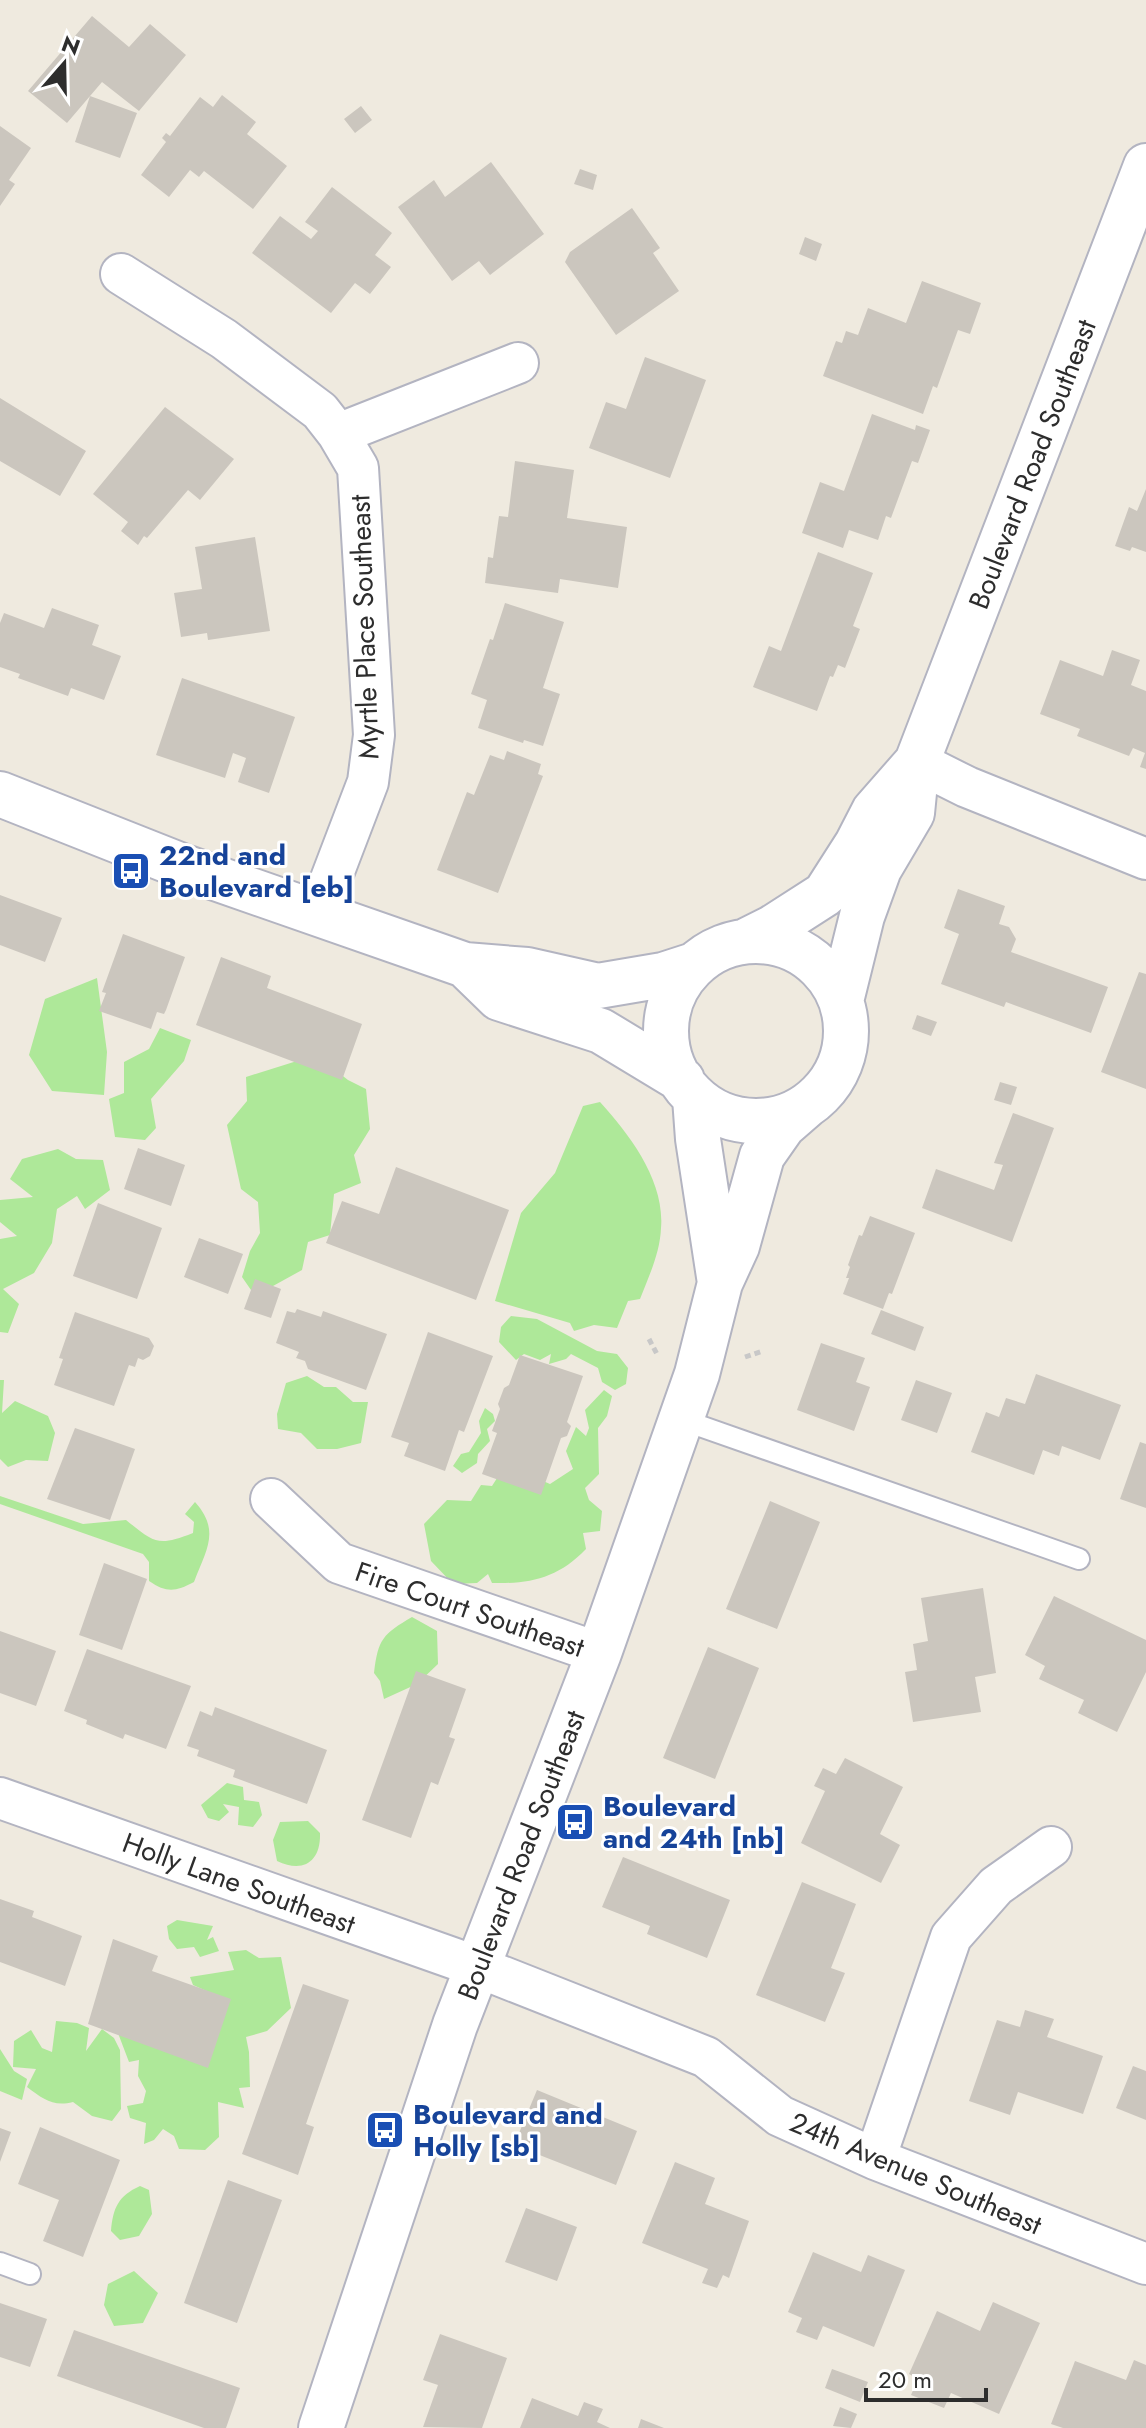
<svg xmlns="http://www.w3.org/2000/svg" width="1146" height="2428" viewBox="0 0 1146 2428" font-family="Jost,sans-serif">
	<rect width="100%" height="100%" fill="#efeadf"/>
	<path fill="#aee899" d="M97 978 107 1052 104 1095 52 1091 29 1055 45 999Z
		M160 1028 191 1040 184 1061 151 1099 156 1128 145 1140 115 1137 109 1099 124 1093V1062L149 1049Z
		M316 1055 348 1080 366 1089 370 1129 354 1155 361 1183 334 1194 330 1235 308 1242 302 1270 273 1286 251 1290 242 1277 250 1251 260 1233 258 1202 241 1189 227 1125 247 1101 246 1077Z
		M600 1102C630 1135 665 1181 661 1228 660 1253 649 1276 640 1299L628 1301 617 1328 594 1325 574 1331 570 1323 495 1301 521 1213 555 1173 583 1106Z
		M58 1149 76 1159 103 1160 110 1190 85 1209 77 1196 57 1209 52 1243 34 1273 3 1289 19 1304 8 1333 0 1332V1239L17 1236 0 1222V1200L33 1197 10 1179 22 1159Z
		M511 1316 537 1319 597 1351 617 1354 628 1368 626 1384 615 1390 602 1382 598 1368 571 1354 566 1359 549 1364 551 1354 540 1360 524 1354 516 1360 499 1342 501 1327Z
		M307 1376 324 1387H336L353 1402H368L361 1443 337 1449H317L301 1433 278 1429 277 1414 286 1383Z
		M0 1380H4L2 1413 15 1401 48 1416 55 1433 48 1461 26 1460 8 1467 0 1459Z
		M604 1390 612 1396 607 1416 598 1428 599 1474 585 1488 589 1500 602 1511 600 1531 583 1533 586 1549C558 1578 531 1584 492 1583L488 1574 477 1583 453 1584 431 1561 424 1524 447 1500 471 1501 481 1485 492 1486 499 1475 536 1478 550 1484 573 1469 566 1451 576 1427 586 1436 589 1428 585 1410Z
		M485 1408 493 1414 495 1421 487 1429 490 1441 478 1454 477 1463 462 1473 453 1466 461 1454 469 1452 481 1433 479 1421Z
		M0 1496 83 1524 126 1520C155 1543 157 1547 193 1533L194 1522 185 1514 195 1502C221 1531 206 1550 194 1582 175 1592 167 1593 149 1581V1562L143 1554 0 1504Z
		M412 1617 437 1631 438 1664 417 1684 384 1699 380 1681 374 1673C378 1639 383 1634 412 1617Z
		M227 1783 243 1787 244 1800 259 1802 262 1815 253 1827 238 1825 239 1807 223 1804 229 1812 219 1821 208 1818 201 1805Z
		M308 1821 320 1833C321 1861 304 1874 277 1861L273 1840 280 1822Z
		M177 1920 213 1926 207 1940 213 1937 219 1951 200 1957 194 1947 177 1949 169 1939 167 1926Z
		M246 1950 259 1958 281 1957 291 2008 267 2031 246 2037 249 2052 250 2087 239 2088 244 2108 218 2102 219 2137 205 2150 179 2149 174 2136 163 2129 154 2140 144 2144 146 2123 130 2118 127 2106 143 2103 146 2091 138 2076 139 2060 129 2062 113 2020 211 1993 193 1985 190 1977 234 1970 228 1952Z
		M56 2021 77 2023 89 2028 86 2051 102 2029 114 2038 120 2050 121 2109 112 2121 92 2116 73 2102C53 2107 43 2099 27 2087L36 2069 13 2067 14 2041 31 2030 42 2048 52 2052Z
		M0 2049 14 2071 27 2079 22 2100 0 2091Z
		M140 2186 149 2190 152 2214 139 2236 120 2240 111 2231C113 2208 118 2196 140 2186Z
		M134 2271 158 2293 143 2323 114 2326 104 2305 108 2284Z"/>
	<path fill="#cbc6be" d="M92 16 129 47 150 24 186 55 139 111 102 82 67 123 28 91Z
		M222 95 256 122 247 134 287 166 253 209 204 171 199 177 190 170 169 197 141 175 166 142 162 138 166 133 170 136 200 97 213 107Z
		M90 96 137 113 120 158 75 142Z
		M361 106 372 120 355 133 344 119Z
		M0 126 31 148 9 180 15 184 0 206Z
		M491 162 544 234 490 275 479 261 452 281 398 207 434 180 445 197Z
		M580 169 597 175 593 190 574 184Z
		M332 187 392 233 375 255 391 267 370 294 355 283 331 313 252 253 280 216 311 239 318 231 305 222Z
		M632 208 660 248 653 253 679 291 616 335 565 262 570 252Z
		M805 237 822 244 816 261 799 254Z
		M922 281 981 303 970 334 958 330 937 388 933 386 923 414 823 376 836 341 842 343 846 331 858 335 868 308 906 323Z
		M645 357 706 380 670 478 589 448 606 402 626 409Z
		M0 398 86 451 60 496 0 461Z
		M165 407 234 459 200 500 188 490 147 538 144 536 138 545 121 531 128 522 93 494Z
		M872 414 915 430 916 425 930 430 918 463 912 461 891 518 886 516 878 540 849 530 843 548 802 533 820 482 844 491Z
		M515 461 574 470 567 518 627 527 618 588 560 579 558 593 485 583 488 557 493 558 499 516 508 517Z
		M1146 489V552L1132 547 1130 551 1115 546 1129 507 1137 511Z
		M255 537 270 631 208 640 207 633 181 637 174 593 202 589 195 547Z
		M818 552 873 573 853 626 860 629 845 668 838 665 833 677 830 676 817 711 753 687 769 646 781 651Z
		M505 603 564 622 543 688 560 694 543 746 524 740 523 743 478 728 487 700 471 694 490 639 493 640Z
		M52 608 99 625 92 645 121 656 104 700 71 688 68 696 18 678 20 674 0 667V623L4 613 44 628Z
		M1112 650 1140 660 1131 685 1146 691V769L1140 767 1145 753 1133 748 1129 756 1077 736 1080 729 1040 714 1060 660 1103 676Z
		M182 678 295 717 269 793 238 782 246 758 233 753 225 778 156 755Z
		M507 751 541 764 538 774 543 776 498 893 437 870 467 792 474 795 490 755 504 760Z
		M958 889 1005 906 999 924 1009 927 1016 939 1011 952 1108 987 1091 1033 1006 1002 1004 1007 941 984 959 934 944 928Z
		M0 895 62 918 45 962 0 945Z
		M123 934 185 957 166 1010 164 1014 157 1012 151 1029 99 1011 106 993 102 992Z
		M221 957 271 976 267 988 362 1024 342 1080 196 1025Z
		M1139 972 1146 974V1089L1101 1072Z
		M917 1015 937 1022 931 1036 912 1029Z
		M1000 1082 1017 1087 1011 1105 994 1100Z
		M1013 1113 1054 1128 1012 1242 922 1208 936 1169 994 1190 1003 1165 994 1163Z
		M138 1148 185 1165 171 1206 124 1189Z
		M396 1167 509 1210 476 1300 326 1243 342 1201 379 1214Z
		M98 1203 162 1228 137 1299 73 1276Z
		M870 1216 915 1233 892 1294 889 1293 883 1309 843 1294 849 1278H846L850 1267 848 1265 859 1235 862 1236Z
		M199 1238 243 1254 228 1294 184 1277Z
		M255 1279 281 1289 271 1318 244 1309Z
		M297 1309 321 1317 323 1311 387 1334 366 1390 308 1369 305 1361 296 1358 299 1352 276 1343 287 1311 295 1313Z
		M881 1310 924 1327 915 1351 871 1334Z
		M75 1312 149 1338 154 1346 150 1356 143 1360 138 1358 135 1367 129 1365 114 1406 54 1385 63 1359 59 1358Z
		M428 1332 493 1356 464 1432 459 1430 445 1471 404 1456 409 1443 391 1437Z
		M821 1343 865 1358 856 1382 870 1387 854 1431 797 1410Z
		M520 1355 583 1376 567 1422 571 1426 567 1436 561 1438 541 1495 482 1474 497 1433 492 1431 500 1409 498 1404 504 1388 509 1385Z
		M1036 1374 1121 1405 1100 1460 1062 1446 1059 1456 1043 1450 1034 1475 971 1452 986 1412 999 1417 1006 1398 1025 1404Z
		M916 1380 952 1393 937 1433 901 1420Z
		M75 1428 135 1449 110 1520 47 1499Z
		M1140 1442 1146 1444V1508L1120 1499Z
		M770 1501 820 1522 777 1629 726 1609Z
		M104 1563 147 1579 122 1650 79 1635Z
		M983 1588 996 1673 975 1677 981 1712 913 1722 905 1672 917 1670 913 1644 928 1641 921 1598Z
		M1054 1596 1146 1640V1672L1117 1732 1078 1713 1084 1700 1039 1679 1045 1666 1025 1655Z
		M0 1631 56 1651 36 1706 0 1693Z
		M708 1647 759 1668 715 1779 663 1758Z
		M87 1649 191 1686 166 1749 125 1734 123 1739 86 1724 87 1720 64 1711Z
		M416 1671 466 1689 449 1737 455 1739 438 1785 431 1782 411 1838 362 1820Z
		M215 1707 327 1750 307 1804 233 1777 235 1770 197 1756 199 1750 187 1746 200 1711 212 1716Z
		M845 1758 903 1787 880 1834 900 1845 881 1883 801 1843 825 1791 814 1786 823 1768 836 1774Z
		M623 1857 730 1900 707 1958 647 1934 650 1926 602 1907Z
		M802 1882 856 1904 831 1968 845 1973 825 2022 756 1995Z
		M0 1899 34 1911 32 1917 82 1936 65 1986 0 1962Z
		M113 1939 158 1956 152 1971 231 1999 208 2068 88 2024Z
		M303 1984 349 2000 306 2124 314 2127 298 2175 242 2154Z
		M1025 2010 1054 2019 1047 2037 1103 2056 1083 2114 1018 2092 1010 2115 969 2101 997 2020 1020 2027Z
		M1133 2066 1146 2071V2120L1116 2108Z
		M537 2090 637 2131 616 2185 514 2145Z
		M40 2127 120 2160 83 2257 43 2241 59 2200 18 2184Z
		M0 2128 11 2132 0 2162Z
		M675 2162 715 2178 705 2204 749 2221 729 2278 723 2275 717 2288 702 2283 708 2269 642 2243Z
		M228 2180 282 2200 237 2323 184 2303Z
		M526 2208 577 2227 557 2281 505 2262Z
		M813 2252 861 2272 868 2255 905 2270 874 2347 823 2326 817 2340 796 2332 802 2318 788 2312Z
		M993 2302 1040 2323 999 2414 951 2393 944 2408 911 2395 918 2379 909 2374 937 2311 980 2331Z
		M0 2303 47 2319 30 2367 0 2357Z
		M74 2330 240 2388 226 2428H204L57 2376Z
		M440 2334 507 2358 482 2428 423 2427 438 2385 423 2380Z
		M1134 2360 1146 2365V2428H1063L1051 2424 1075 2361 1126 2380Z
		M832 2369 868 2382 860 2402 825 2388Z
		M532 2398 578 2416 584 2402 603 2409 597 2422 610 2428H520Z
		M840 2407 857 2414 851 2428 833 2426Z
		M641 2419 664 2428H638Z"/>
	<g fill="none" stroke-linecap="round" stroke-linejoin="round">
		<defs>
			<path id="lane" d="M680 1419 1079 1559
				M0 2263 30 2274"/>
			<path id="street" d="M121 274 224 339 320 411 338 434 358 468 374 735 368 782 318 913
				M338 434 518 363
				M917 762 967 787 1146 859
				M271 1499 339 1563 599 1653
				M0 1798 478 1967 706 2057 780 2116 875 2159 1146 2264
				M875 2159 951 1937 996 1886 1051 1847"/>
			<path id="secondary" d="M0 794 187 868 465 965 527 970 598 986 663 975 694 965
				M748 940 772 928 825 894 857 844 874 811 917 762
				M666 1031a90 90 0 1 1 180 0a90 90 0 1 1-180 0Z
				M465 965 499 998 601 1031 682 1080
				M841 1001 862 916 879 869 912 813 917 762 1146 166
				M695 1098 698 1139 720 1283
				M321 2428 455 2025 599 1653 697 1374 720 1283 737 1246 762 1156 783 1126 806 1106"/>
		</defs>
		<use href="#lane" stroke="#b3b4c1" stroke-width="24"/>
		<use href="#street" stroke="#b3b4c1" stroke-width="44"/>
		<use href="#secondary" stroke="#b3b4c1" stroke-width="48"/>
		<path stroke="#c8c8c8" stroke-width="5" stroke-dasharray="6 4" stroke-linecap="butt" d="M649 1339 658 1356
			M745 1357 763 1351"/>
		<use href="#lane" stroke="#fff" stroke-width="20"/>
		<use href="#street" stroke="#fff" stroke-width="40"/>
		<use href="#secondary" stroke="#fff" stroke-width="44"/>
	</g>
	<defs>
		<symbol id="bus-square" viewBox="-11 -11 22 22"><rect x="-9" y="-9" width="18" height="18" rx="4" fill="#1a4fb4" stroke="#fff"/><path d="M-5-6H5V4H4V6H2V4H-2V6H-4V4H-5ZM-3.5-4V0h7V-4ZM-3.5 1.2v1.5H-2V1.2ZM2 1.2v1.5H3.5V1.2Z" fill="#fff"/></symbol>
	</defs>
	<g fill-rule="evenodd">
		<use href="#bus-square" x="109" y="849" width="44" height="44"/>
		<use href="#bus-square" x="553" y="1800" width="44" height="44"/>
		<use href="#bus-square" x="363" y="2108" width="44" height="44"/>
	</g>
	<g text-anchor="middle" stroke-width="6" stroke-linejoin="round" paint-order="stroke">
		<g font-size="28" fill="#2d2d2d" stroke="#fff">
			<text transform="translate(1032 464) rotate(-69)" y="10">Boulevard Road Southeast</text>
			<text transform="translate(364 627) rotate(-92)" y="10">Myrtle Place Southeast</text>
			<text transform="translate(470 1609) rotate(19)" y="10">Fire Court Southeast</text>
			<text transform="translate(521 1855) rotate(-69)" y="10">Boulevard Road Southeast</text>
			<text transform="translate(239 1883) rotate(20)" y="10">Holly Lane Southeast</text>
			<text transform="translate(916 2173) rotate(23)" y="10">24th Avenue Southeast</text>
		</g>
		<g font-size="28" font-weight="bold" fill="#164399" stroke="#fff" text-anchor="start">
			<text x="159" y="865">22nd and<tspan x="159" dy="32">Boulevard [eb]</tspan></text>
			<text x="603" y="1816">Boulevard<tspan x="603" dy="32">and 24th [nb]</tspan></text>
			<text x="413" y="2124">Boulevard and<tspan x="413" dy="32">Holly [sb]</tspan></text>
		</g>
	</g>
	<g transform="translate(64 64) rotate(20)" stroke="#ffffff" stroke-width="6" paint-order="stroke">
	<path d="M0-6L14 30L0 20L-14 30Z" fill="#2d2d2d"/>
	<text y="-12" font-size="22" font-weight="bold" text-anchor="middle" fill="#2d2d2d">N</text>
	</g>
	<path d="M866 2388v12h120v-12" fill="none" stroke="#2d2d2d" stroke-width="4"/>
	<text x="878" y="2388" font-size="24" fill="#2d2d2d" stroke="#ffffff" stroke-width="6" paint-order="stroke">20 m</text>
</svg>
